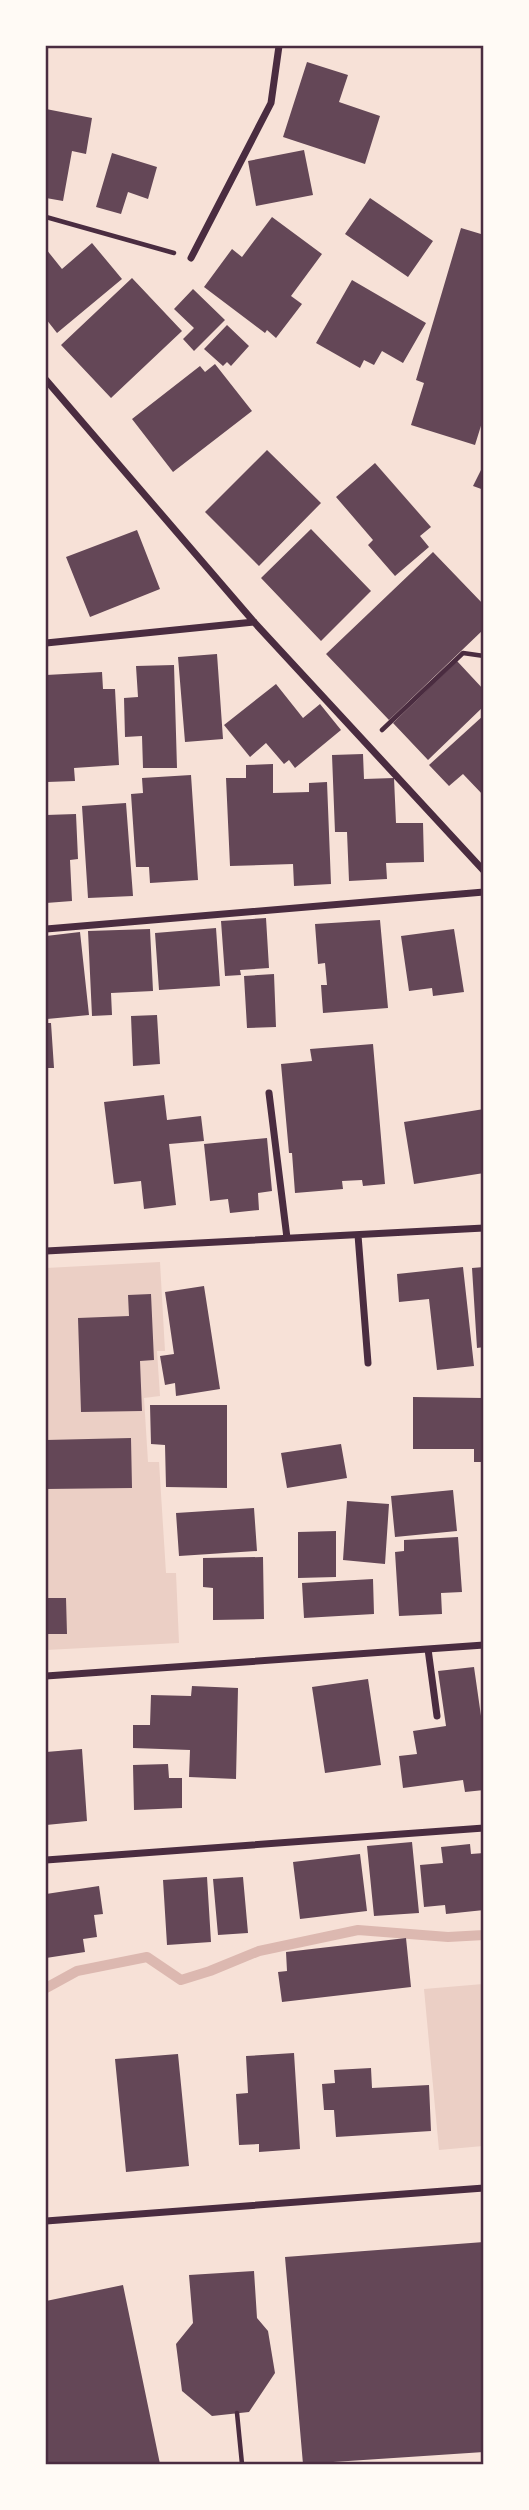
<svg xmlns="http://www.w3.org/2000/svg" width="529" height="2510" viewBox="0 0 529 2510" font-family="'Open Sans',sans-serif">
	<rect width="100%" height="100%" fill="#f7e1d7"/>
	<path fill="#ebcfc5" d="M160 1262 165 1351H157L160 1396 144 1398 148 1462H159L166 1573H176L179 1643 46 1650V1268Z
		M483 1984V2146L439 2150 424 1989Z"/>
	<g fill="none" stroke-linecap="round" stroke-linejoin="round">
		<path stroke="#dcb8b0" stroke-width="10" d="M46 1988 77 1971 147 1957 181 1980 210 1971 259 1951 358 1930 448 1937 484 1935"/>
	</g>
	<path fill="#644757" d="M307 62 348 75 339 102 380 116 365 164 283 137Z
		M46 109 92 118 86 154 72 151 63 201 46 198Z
		M304 150 313 195 256 206 248 161Z
		M112 153 157 167 148 199 128 192 121 214 96 207Z
		M370 198 433 241 408 277 345 234Z
		M272 217 322 254 291 296 302 304 276 338 267 330 265 333 204 287 232 249 242 257Z
		M483 227 484 416 475 445 411 425 424 383 416 380 461 228 481 234Z
		M92 243 122 279 57 333 46 319V249L62 269Z
		M132 278 182 331 111 398 61 345Z
		M352 280 426 323 403 363 382 351 374 365 364 360 360 368 316 343Z
		M193 289 225 320 194 351 183 339 194 328 174 309Z
		M227 325 249 346 231 366 227 362 223 366 204 349Z
		M215 364 252 411 173 472 132 419 200 366 205 372Z
		M267 450 321 503 259 566 205 512Z
		M375 463 431 527 420 536 429 547 395 576 368 545 373 540 336 497Z
		M484 464V490L473 486Z
		M311 529 371 591 321 641 261 578Z
		M137 530 160 589 90 617 66 557Z
		M433 552 484 605V629L389 720 326 654Z
		M217 654 223 739 185 742 178 657Z
		M457 661 484 690V706L428 760 393 723Z
		M174 665 177 768H143L142 736 125 737 124 698 138 697 136 666Z
		M102 672 103 689H115L119 765 74 768 75 781 47 782 46 675Z
		M276 684 303 718 320 704 341 730 295 768 289 760 284 764 266 743 250 757 224 725Z
		M484 715V796L463 774 449 786 429 765Z
		M363 754 364 779 394 778 396 823H423L424 862 386 863 387 879 349 881 347 832H335L332 755Z
		M273 764V793L309 792V783L327 782 331 884 294 886 293 864 230 866 226 778H246V765Z
		M191 775 198 880 150 883 149 867H136L131 794 143 793 142 778Z
		M126 803 133 896 88 898 82 806Z
		M76 814 78 859 70 860 72 901 46 903V815Z
		M266 918 269 968 240 970 241 975 225 976 221 921Z
		M380 920 388 1008 323 1013 321 985H327L325 963 318 964 315 924Z
		M216 928 220 986 159 990 155 933Z
		M150 929 153 991 111 993 112 1015 92 1016 88 931Z
		M454 929 464 992 433 996 432 988 409 991 401 936Z
		M80 932 89 1015 47 1019 46 936Z
		M274 974 276 1027 247 1028 244 976Z
		M157 1015 160 1064 133 1066 131 1016Z
		M46 1023H51L54 1068H46Z
		M373 1044 385 1184 363 1186 362 1180 342 1181 343 1189 295 1193 292 1153H289L281 1064 312 1061 310 1049Z
		M164 1095 167 1120 201 1116 204 1141 169 1144 176 1205 144 1209 141 1181 114 1184 104 1102Z
		M484 1109V1173L414 1184 404 1122Z
		M267 1138 272 1191 258 1193 259 1210 230 1213 228 1199 210 1201 204 1144Z
		M463 1267 474 1366 437 1370 429 1299 399 1302 397 1274Z
		M484 1267V1347L477 1348 472 1268Z
		M204 1286 220 1389 176 1396 175 1383 165 1385 160 1356 174 1354 165 1292Z
		M151 1294 154 1360 140 1361 142 1411 81 1412 78 1318 129 1316 128 1295Z
		M413 1397 484 1398V1462H474V1449H413Z
		M150 1405H227V1488L166 1487 165 1445 151 1444Z
		M131 1438 132 1488 46 1489V1440Z
		M341 1444 347 1478 287 1488 281 1453Z
		M453 1490 457 1531 395 1537 391 1496Z
		M347 1501 389 1504 385 1564 343 1560Z
		M254 1508 257 1551 179 1556 176 1513Z
		M336 1531V1577L298 1578V1532Z
		M458 1537 462 1592 441 1593 442 1614 399 1616 395 1552 404 1551V1540Z
		M263 1557 264 1619 213 1620V1588L203 1587V1558Z
		M373 1579 374 1614 304 1618 302 1583Z
		M46 1598H66L67 1634H46Z
		M474 1667 484 1737V1790L465 1792 463 1780 403 1788 399 1756 417 1754 413 1731 446 1726 438 1671Z
		M368 1679 381 1765 325 1773 312 1687Z
		M192 1686 238 1688 236 1779 189 1777 190 1750 133 1748V1725H150L151 1695 191 1696Z
		M82 1749 87 1821 46 1825V1752Z
		M168 1764 169 1778H182V1808L134 1810 133 1765Z
		M412 1842 419 1913 374 1916 367 1846Z
		M470 1844 471 1854 484 1853V1910L446 1914 445 1905 424 1907 420 1865 443 1863 441 1847Z
		M360 1854 367 1911 300 1919 293 1862Z
		M207 1877 211 1942 167 1945 163 1880Z
		M243 1877 248 1933 218 1935 213 1879Z
		M99 1886 103 1914 94 1915 97 1937 83 1939 85 1952 46 1958V1894Z
		M406 1938 411 1987 282 2002 278 1972 287 1971 286 1952Z
		M294 2053 300 2149 259 2152V2144L239 2145 236 2094 248 2093 246 2056Z
		M178 2054 189 2166 126 2172 115 2059Z
		M371 2068 372 2088 429 2085 431 2131 336 2137 334 2110H324L322 2084 335 2083 334 2070Z
		M484 2242V2452L303 2464 285 2257Z
		M254 2271 257 2318 268 2331 275 2373 249 2412 212 2416 182 2391 176 2344 193 2323 189 2275Z
		M123 2285 160 2464H46V2301Z"/>
	<g fill="none" stroke-linecap="round" stroke-linejoin="round">
		<path stroke="#4a2c40" stroke-width="4.5" d="M46 217 174 253
			M382 730 463 653 484 656
			M237 2413 242 2464"/>
		<path stroke="#4a2c40" stroke-width="7" d="M191 258 271 103 279 46
			M46 380 254 622 484 871
			M46 643 254 622
			M46 929 484 892
			M269 1093 287 1238
			M358 1235 368 1363
			M46 1251 484 1228
			M428 1649 437 1716
			M46 1676 484 1645
			M46 1860 484 1828
			M46 2221 484 2188"/>
	</g>
	<rect width="529" height="2510" fill="none" stroke="#fffaf5" stroke-width="94"/>
	<rect x="47" y="47" width="435" height="2416" fill="none" stroke="#4a2c40" stroke-width="2.5"/>
</svg>
